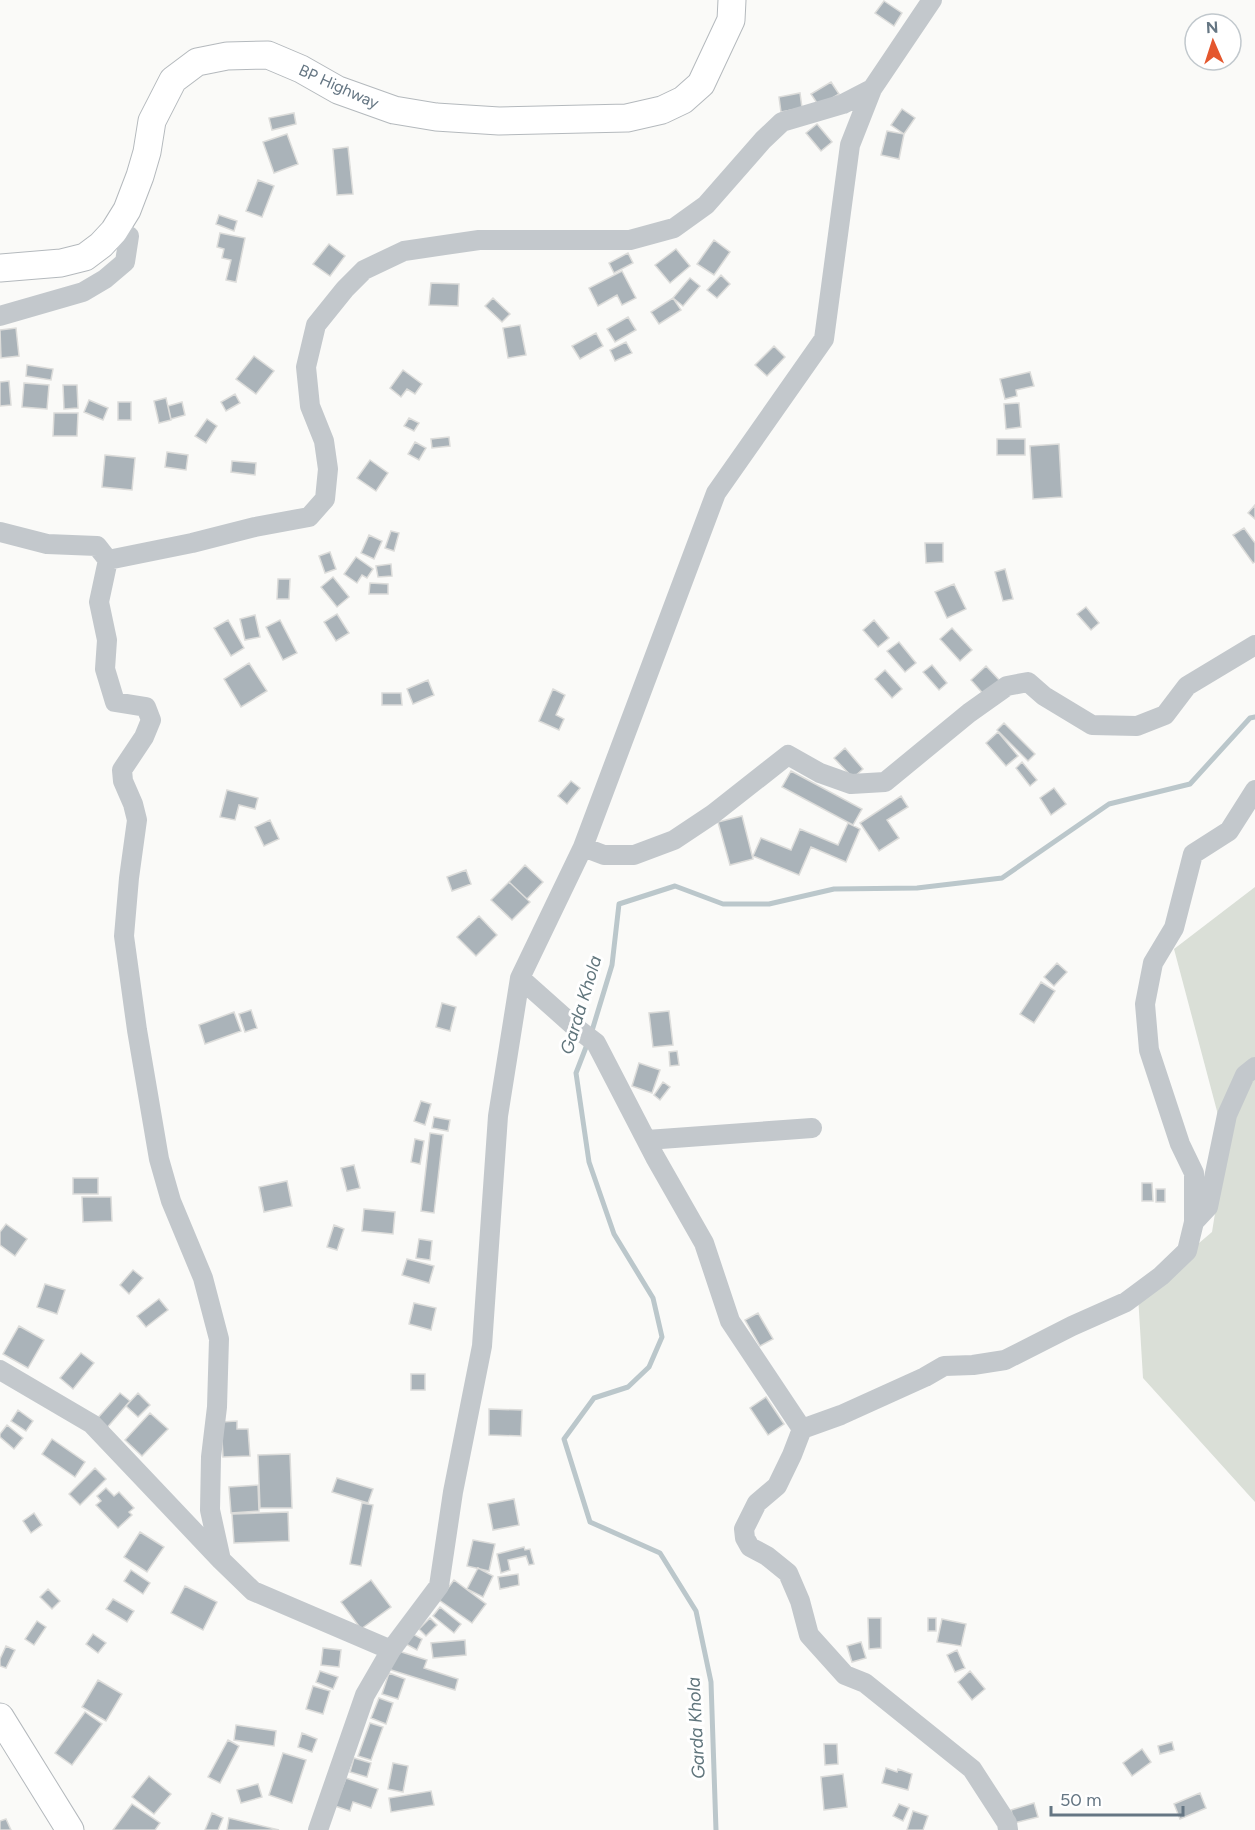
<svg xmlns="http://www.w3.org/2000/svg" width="1255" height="1830" viewBox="0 0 1255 1830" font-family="Figtree,sans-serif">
	<rect width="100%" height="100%" fill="#fafaf8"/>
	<path fill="#dadfd7" d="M1255 887V1502L1143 1378 1138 1295 1212 1232 1226 1145 1174 949Z"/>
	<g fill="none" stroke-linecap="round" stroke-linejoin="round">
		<path stroke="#bbc7cb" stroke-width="5" d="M591 1034 612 965 619 904 675 886 723 904H769L834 889 917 888 1002 878 1109 804 1190 784 1250 718 1255 717
			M588 1042 576 1073 589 1162 614 1234 653 1298 662 1337 649 1367 628 1387 594 1398 564 1439 590 1522 660 1553 696 1611 711 1682 716 1830"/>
	</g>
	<path fill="#aab3b9" stroke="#dcdcda" stroke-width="1.5" d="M884 1 902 13 894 26 875 13Z
		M831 82 839 94 819 106 811 94Z
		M800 93 802 108 781 112 779 97Z
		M902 109 915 118 904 134 891 125Z
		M294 113 296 124 272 130 269 118Z
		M817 124 832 142 821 151 806 133Z
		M887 131 904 134 899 159 881 155Z
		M287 134 298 164 274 173 263 142Z
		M348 147 353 194 337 195 333 149Z
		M258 180 274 186 262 217 246 211Z
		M219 215 237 221 234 231 216 224Z
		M220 233 245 238 236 282 226 280 231 260 222 258 224 249 217 247Z
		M714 240 730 252 714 275 697 264Z
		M329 244 345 256 330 276 313 264Z
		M676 249 690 266 670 283 655 265Z
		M628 253 633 263 614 273 609 263Z
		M622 271 636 298 622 305 617 295 598 306 589 288Z
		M721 275 730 284 717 298 707 290Z
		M690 278 700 286 683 306 673 298Z
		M431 283 459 284 458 306 429 305Z
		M493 298 510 314 502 322 485 306Z
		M673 298 681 310 659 324 651 312Z
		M628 317 636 330 615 342 607 329Z
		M520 325 526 355 508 358 503 328Z
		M16 328 19 356 1 358 0 330Z
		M596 333 603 346 580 359 572 346Z
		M626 342 632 353 615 361 610 350Z
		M774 346 785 357 767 376 755 365Z
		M254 356 274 371 256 394 236 379Z
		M27 365 53 369 51 380 26 376Z
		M403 370 422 384 415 394 407 389 401 397 390 388Z
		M1030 372 1034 386 1016 390 1017 396 1005 399 1000 379Z
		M9 381 11 405 0 406V382Z
		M24 383 49 385 47 409 22 407Z
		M63 385H77L78 408 64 409Z
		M235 394 240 403 226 411 221 402Z
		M166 398 171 420 159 423 154 401Z
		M89 400 108 408 103 420 84 412Z
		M118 402H131V420H118Z
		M182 402 185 415 171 419 168 406Z
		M1019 403 1021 427 1006 429 1004 404Z
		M54 413H78L77 436H53Z
		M409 418 419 423 414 431 404 426Z
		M207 419 217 426 206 443 195 436Z
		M449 437 450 446 432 448 431 439Z
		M997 439H1025V455H997Z
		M415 442 426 448 419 460 408 454Z
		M1059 444 1062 497 1033 499 1030 446Z
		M167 452 188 455 186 470 165 467Z
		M105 455 135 458 132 490 102 487Z
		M370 460 388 473 376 491 357 478Z
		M232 461 256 463 255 475 231 472Z
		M1255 505V519L1248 513Z
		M1244 528 1255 543V562L1253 563 1233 535Z
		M391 531 399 533 394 551 385 548Z
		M369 535 382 541 374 559 361 553Z
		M925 543H943V562L926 563Z
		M330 552 336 569 325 573 319 556Z
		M356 557 373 569 367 578 362 575 357 583 344 574Z
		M391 564 392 576 378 577 376 566Z
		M1005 569 1013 599 1003 601 995 572Z
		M333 577 349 597 337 607 321 587Z
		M278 579H290L289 599H277Z
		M370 583 388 584V594H369Z
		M954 584 966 609 947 618 935 592Z
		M1086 607 1099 623 1091 630 1077 614Z
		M337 614 349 633 336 641 324 622Z
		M255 615 260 637 245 640 240 619Z
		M228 620 244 648 231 656 214 628Z
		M280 620 297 653 283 660 266 627Z
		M874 620 889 638 878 647 863 630Z
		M952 628 972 650 960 661 940 639Z
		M899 642 916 663 905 672 887 651Z
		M249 663 267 691 241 707 224 679Z
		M932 665 947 683 939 690 923 672Z
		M986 666 1002 683 986 697 971 680Z
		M885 670 902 689 892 698 875 679Z
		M428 680 434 695 413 704 407 689Z
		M553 689 565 695 556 715 564 719 559 730 539 721Z
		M382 693H401L402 705H382Z
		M1004 723 1035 754 1028 761 997 730Z
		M998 732 1018 756 1006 766 986 743Z
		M845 748 863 769 853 778 834 758Z
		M1022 762 1037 780 1030 786 1016 768Z
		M791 771 862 809 853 825 782 787Z
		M571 781 580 788 567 804 558 796Z
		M1054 788 1066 804 1051 815 1040 798Z
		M227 790 258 798 255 809 239 805 235 820 220 817Z
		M901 796 908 807 887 820 899 838 879 851 860 823Z
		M742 816 753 859 730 865 718 822Z
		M270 820 279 839 264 846 255 827Z
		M848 823 860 829 846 862 811 847 799 875 753 856 761 838 791 850 800 829 838 845Z
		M525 865 543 882 527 899 509 882Z
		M466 870 471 884 452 891 447 877Z
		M509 882 530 902 512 920 491 900Z
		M479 916 497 935 476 956 457 937Z
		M1057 963 1067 972 1054 986 1044 977Z
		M1041 982 1055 991 1034 1023 1020 1014Z
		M442 1003 456 1007 450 1031 436 1027Z
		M251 1010 257 1028 245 1032 239 1014Z
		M669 1011 673 1045 653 1047 649 1013Z
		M234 1012 241 1031 205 1044 199 1025Z
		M677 1051 679 1065 670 1066 669 1052Z
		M639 1063 660 1070 652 1093 632 1086Z
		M663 1082 670 1087 660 1100 654 1095Z
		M421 1101 431 1104 425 1125 414 1121Z
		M434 1117 450 1120 448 1131 432 1128Z
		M430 1133 443 1135 434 1213 421 1211Z
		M415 1139 424 1141 420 1164 411 1162Z
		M354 1165 360 1188 347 1191 341 1168Z
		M73 1178H98V1194H73Z
		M287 1181 292 1206 264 1212 259 1187Z
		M1142 1183H1152L1153 1201H1142Z
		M1156 1189H1165V1202H1156Z
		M82 1197H111L112 1221 83 1222Z
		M364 1209 395 1212 393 1234 362 1231Z
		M6 1224 27 1239 15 1256 0 1245V1232Z
		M334 1225 344 1229 337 1250 327 1247Z
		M419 1239 432 1241 430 1260 416 1258Z
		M407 1259 434 1266 429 1283 402 1275Z
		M133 1270 143 1278 129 1294 120 1285Z
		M45 1284 65 1290 57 1314 37 1307Z
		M159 1299 168 1310 146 1327 137 1316Z
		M414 1303 436 1308 431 1330 409 1324Z
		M758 1313 773 1339 760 1346 745 1320Z
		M19 1326 44 1340 28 1368 3 1354Z
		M81 1353 94 1363 73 1389 60 1378Z
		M411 1374H425V1390H411Z
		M120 1393 130 1401 105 1430 95 1421Z
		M138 1393 150 1405 138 1417 126 1406Z
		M766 1397 784 1424 768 1435 750 1408Z
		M489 1409 522 1410 521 1436 489 1435Z
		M18 1410 33 1421 26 1431 11 1421Z
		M150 1413 168 1429 142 1456 125 1440Z
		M237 1421V1429H248L250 1456 223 1457 221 1422Z
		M7 1425 23 1438 14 1449 0 1437V1434Z
		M52 1439 85 1462 75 1477 42 1454Z
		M290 1454 292 1508H260L258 1455Z
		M95 1468 106 1479 80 1505 69 1494Z
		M337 1478 373 1489 368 1503 332 1492Z
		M258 1485 259 1511 231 1513 229 1487Z
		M106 1488 114 1496 119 1492 134 1508 129 1512 132 1515 118 1528 96 1505 101 1501 97 1496Z
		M514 1499 519 1525 493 1530 488 1504Z
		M362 1503 373 1505 361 1566 350 1564Z
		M288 1512 289 1541 234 1543 232 1514Z
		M34 1513 42 1525 31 1533 23 1521Z
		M140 1532 164 1547 147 1572 124 1557Z
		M473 1540 495 1544 489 1571 467 1566Z
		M524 1547 525 1550 530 1549 534 1564 529 1565 526 1556 508 1560 510 1570 501 1573 497 1554Z
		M478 1568 493 1576 483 1597 467 1589Z
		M131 1570 150 1583 143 1594 124 1581Z
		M518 1574 519 1585 500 1589 498 1577Z
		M371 1580 391 1607 361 1629 341 1602Z
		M454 1580 486 1604 472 1623 439 1600Z
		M185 1586 217 1602 203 1630 171 1613Z
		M48 1589 60 1601 52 1609 40 1597Z
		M113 1599 134 1611 127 1622 106 1609Z
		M440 1607 461 1624 454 1633 433 1616Z
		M430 1618 437 1625 426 1636 419 1629Z
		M868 1618H881V1648L869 1649Z
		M928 1618H936V1631H928Z
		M942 1619 966 1624 961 1646 937 1642Z
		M37 1621 46 1627 34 1645 25 1639Z
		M409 1632 422 1639 417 1650 404 1643Z
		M93 1634 106 1643 98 1653 86 1644Z
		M465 1640 466 1655 433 1658 431 1643Z
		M861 1642 866 1658 852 1662 847 1646Z
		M6 1646 15 1650 6 1668 0 1666V1659Z
		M323 1648 341 1650 339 1667 321 1665Z
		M395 1650 427 1660 424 1668 458 1679 455 1690 388 1669Z
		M957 1650 965 1668 955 1672 947 1655Z
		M320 1671 338 1677 333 1689 316 1682Z
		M970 1671 985 1689 972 1700 958 1682Z
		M389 1673 405 1679 398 1699 382 1694Z
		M98 1680 122 1694 106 1721 82 1707Z
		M313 1686 330 1691 323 1714 306 1709Z
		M379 1698 393 1703 386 1724 371 1718Z
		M85 1712 102 1724 72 1765 55 1753Z
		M370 1723 383 1727 371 1760 358 1756Z
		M236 1725 276 1731 274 1746 234 1740Z
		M302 1733 317 1739 312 1752 298 1747Z
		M228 1740 239 1746 220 1783 208 1777Z
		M1172 1742 1174 1750 1160 1754 1158 1746Z
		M824 1744H837L838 1764 825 1765Z
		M1142 1749 1151 1762 1132 1776 1123 1763Z
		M283 1753 306 1760 292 1803 269 1795Z
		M354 1758 371 1763 367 1777 350 1772Z
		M393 1763 408 1766 403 1792 388 1789Z
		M886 1768 897 1772 898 1769 912 1774 908 1790 882 1783Z
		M843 1774 847 1807 824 1810 821 1777Z
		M149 1776 171 1794 154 1814 132 1797Z
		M346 1778 378 1789 371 1808 353 1802 350 1811 335 1806Z
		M258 1784 262 1797 241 1803 237 1790Z
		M431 1791 434 1805 391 1812 389 1798Z
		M1200 1793 1206 1808 1180 1819 1174 1804Z
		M1034 1803 1038 1817 1014 1823 1011 1810Z
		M132 1804 160 1823 155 1830H113Z
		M899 1804 909 1808 903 1821 893 1816Z
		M913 1811 928 1816 923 1830H907Z
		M212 1813 223 1818 218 1830H205Z
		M229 1818 279 1830H227Z
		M6 1819 11 1830H0V1821Z"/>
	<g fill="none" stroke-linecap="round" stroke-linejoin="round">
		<defs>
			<path id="highway" d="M0 268 61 263 85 257 101 245 114 231 127 210 140 176 147 152 152 121 173 80 197 62 227 56 268 55 301 69 338 90 394 110 436 117 499 121 627 118 662 110 683 100 701 84 731 20 732 0
				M0 1717 70 1830"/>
		</defs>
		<use href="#highway" stroke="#b4b9bd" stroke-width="29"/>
		<path stroke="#c3c8cc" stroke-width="20" d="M0 316 83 292 105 279 125 262 129 236 114 231
			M0 532 47 544 97 546 108 560 192 543 255 527 309 517 325 499 328 469 324 441 310 406 306 367 316 325 345 289 364 270 404 251 479 240H630L674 228 706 205 763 140 782 122 843 104 872 89
			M108 560 99 602 107 640 105 669 115 702 146 707 151 720 144 737 122 770 123 781 133 804 137 820 129 878 124 936 137 1030 159 1159 171 1201 203 1278 219 1339 217 1407 211 1457 210 1510 221 1560
			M583 847 604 855H634L674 840 713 814 788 755 820 773 851 784 885 782 969 713 1007 686 1028 682 1044 696 1092 725 1137 726 1165 715 1187 686 1255 645
			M520 978 583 847 716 493 824 339 850 145 872 89 932 0
			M647 1140 812 1128
			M1194 1222 1208 1207 1227 1115 1245 1075 1255 1067
			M0 1370 92 1424 221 1560 253 1591 391 1650 439 1586 453 1492 482 1346 498 1116 520 978 575 1027 596 1043 655 1157 704 1243 730 1321 802 1429 792 1455 777 1486 757 1503 744 1529 745 1538 750 1547 767 1556 788 1573 800 1601 809 1635 845 1675 865 1683 972 1769 1007 1823 1008 1830
			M802 1429 841 1415 925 1377 944 1366 973 1365 1005 1360 1072 1326 1126 1302 1161 1276 1187 1251 1194 1222V1173L1180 1144 1149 1050 1145 1004 1153 963 1174 928 1193 854 1229 831 1255 790
			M318 1830 365 1695 391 1650"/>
		<use href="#highway" stroke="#fff" stroke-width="27"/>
	</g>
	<g text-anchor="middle" stroke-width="6" stroke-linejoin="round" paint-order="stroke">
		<g font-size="16" fill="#657683" stroke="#fff">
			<text transform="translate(339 86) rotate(24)" y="6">BP Highway</text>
		</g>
		<g font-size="18" font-style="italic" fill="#60757c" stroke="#fff">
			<text transform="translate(581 1005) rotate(-73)" y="6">Garda Khola</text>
			<text transform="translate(696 1728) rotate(-93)" y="6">Garda Khola</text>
		</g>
	</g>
	<g transform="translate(1213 42) rotate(357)"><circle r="28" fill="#ffffff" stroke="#c1c8cd" stroke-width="1.5"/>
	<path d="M0-4.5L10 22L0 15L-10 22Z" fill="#e4572e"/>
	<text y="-9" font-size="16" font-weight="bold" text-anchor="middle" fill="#657683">N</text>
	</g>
	<path d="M1051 1806v9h132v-9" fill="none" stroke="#657683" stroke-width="3"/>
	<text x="1060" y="1806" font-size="18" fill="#657683" stroke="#ffffff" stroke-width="4.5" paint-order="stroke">50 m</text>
</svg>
